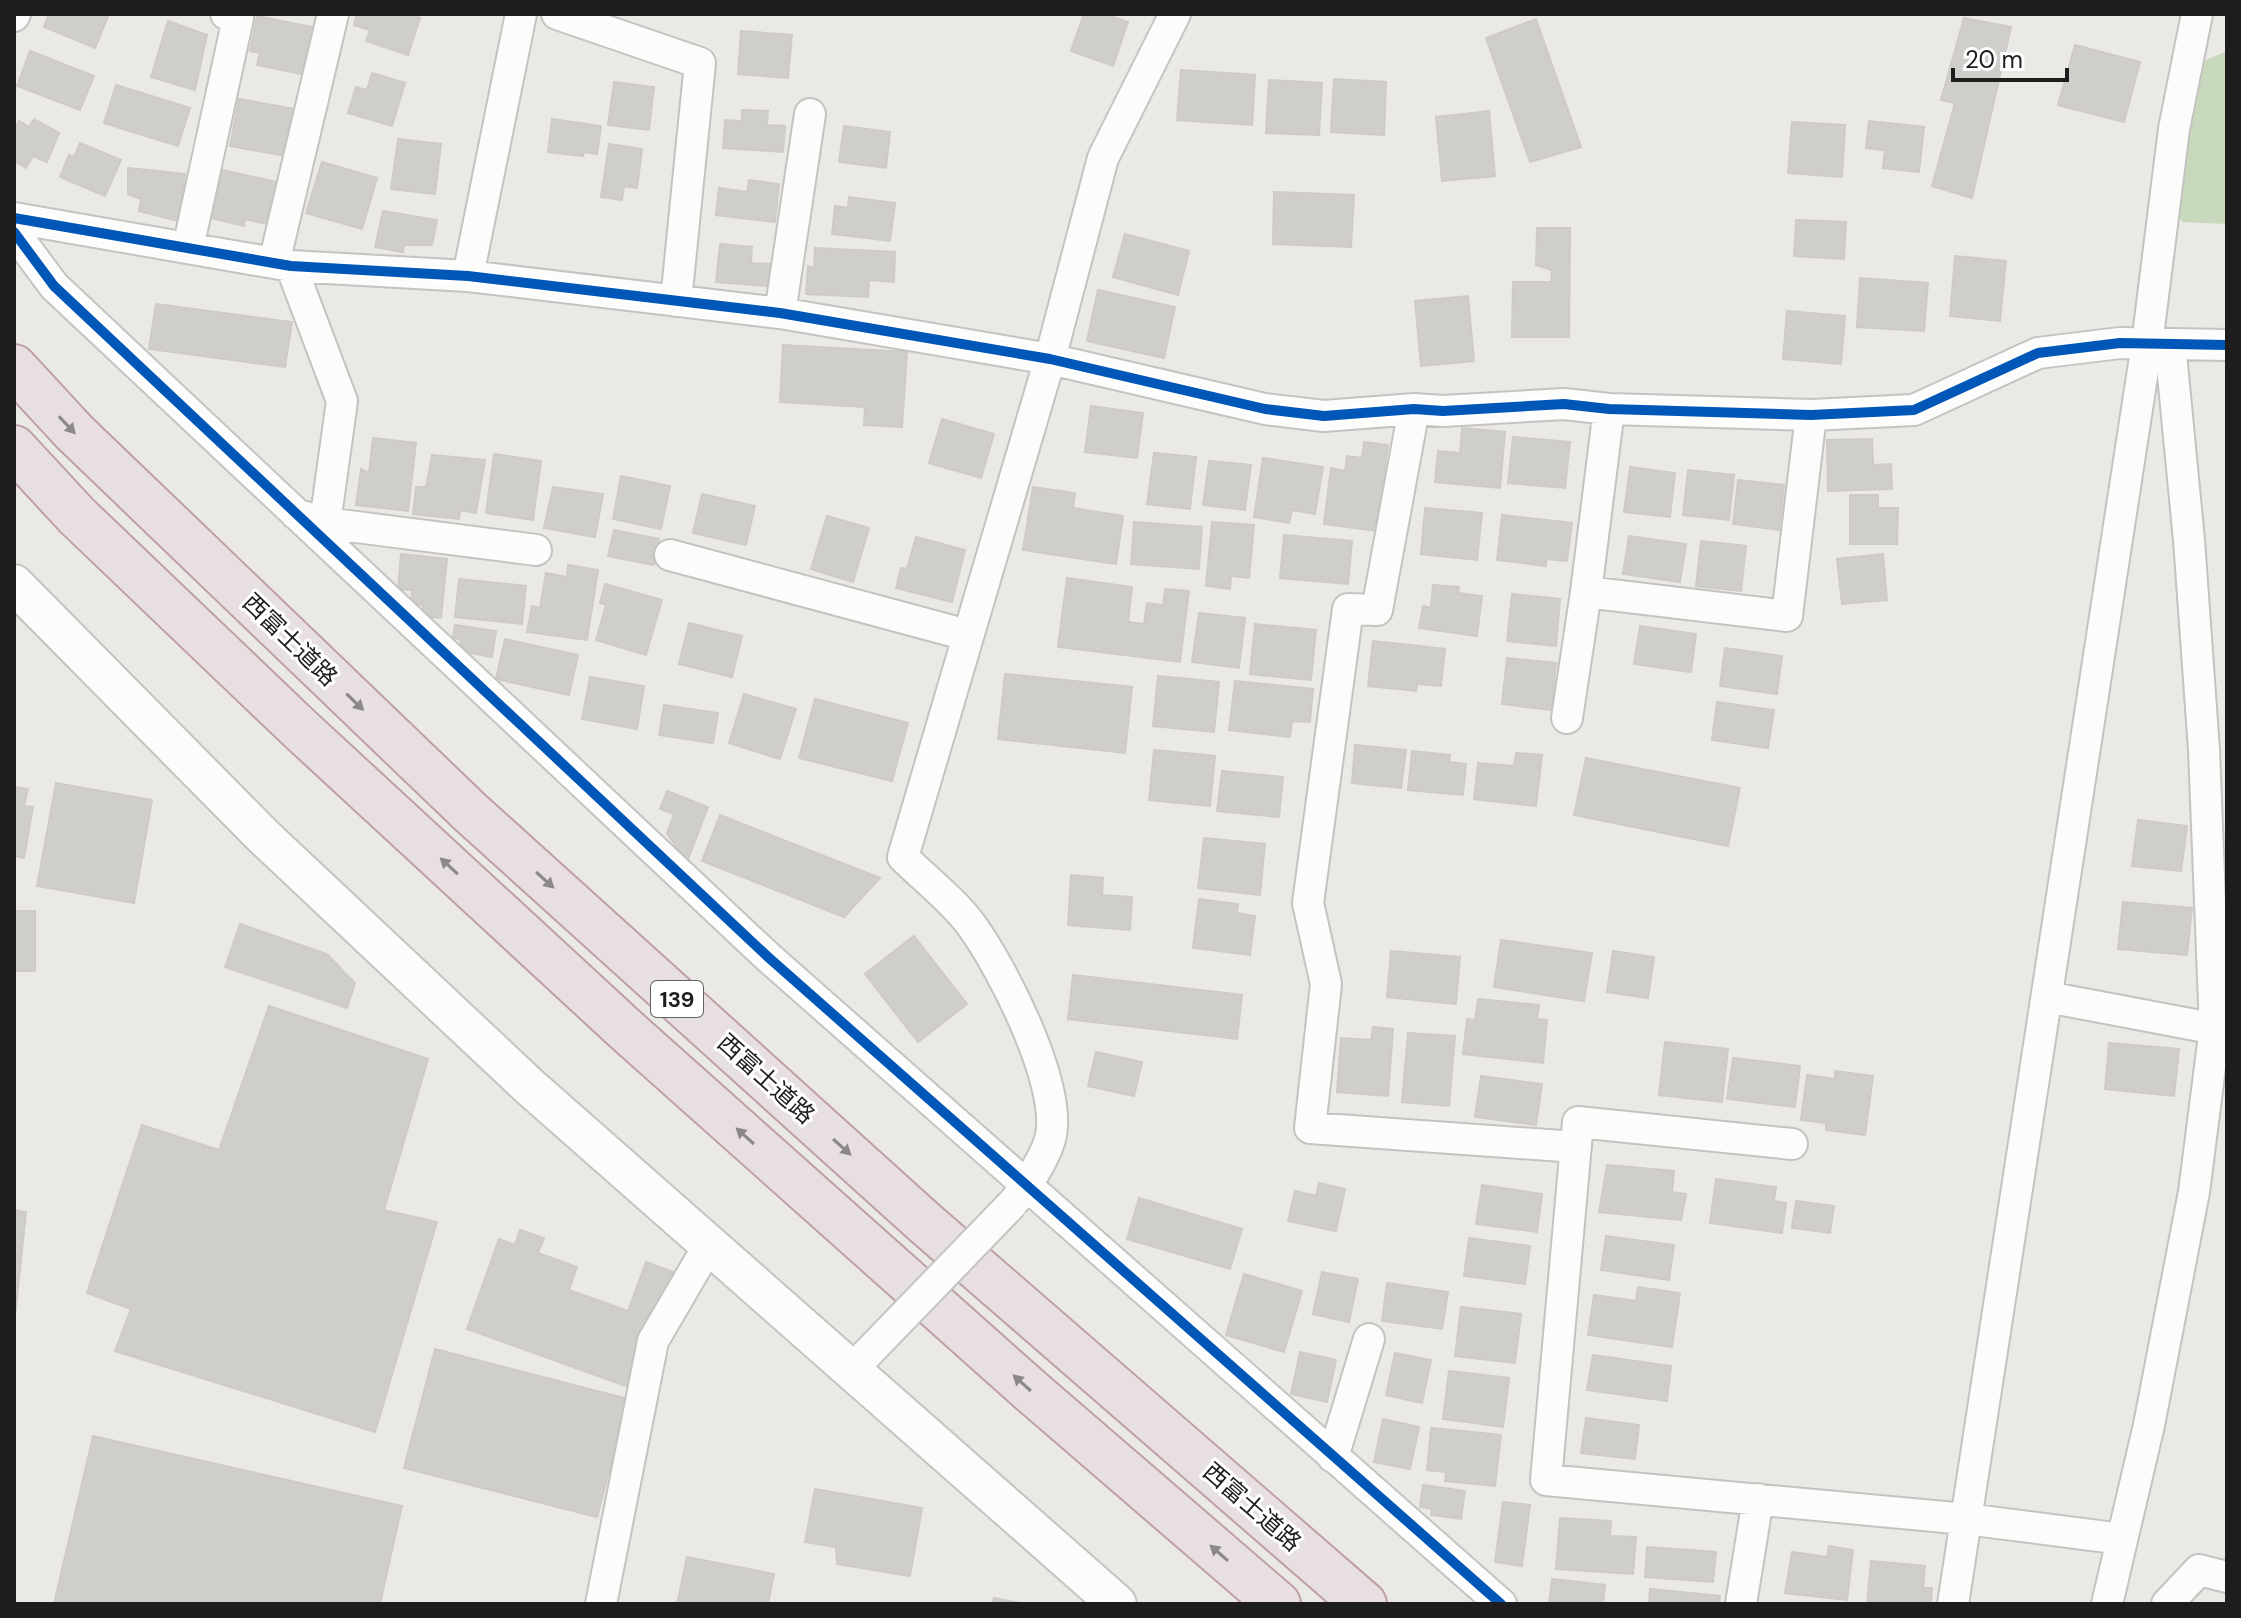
<svg xmlns="http://www.w3.org/2000/svg" width="2241" height="1618" viewBox="0 0 2241 1618" font-family="'DM Sans','Noto Sans JP',sans-serif">
	<rect width="100%" height="100%" fill="#ebe9e6"/>
	<path fill="#c7d8bc" d="M2227 51V224L2182 222 2165 189 2192 66Z"/>
	<path fill="#d0cecb" stroke="#cecbc7" stroke-width="2" d="M49 14H109L95 48 44 27Z
		M357 14H406L420 18 408 55 366 41 370 30 354 25Z
		M1084 14H1104L1128 22 1113 66 1071 51Z
		M257 16 321 29 311 76 257 65 260 53 250 51Z
		M1964 18 2011 27 1972 198 1932 186 1955 103 1941 100Z
		M1536 19 1581 147 1530 162 1486 38Z
		M168 21 207 35 195 90 151 77Z
		M741 31 792 35 788 78 738 74Z
		M2075 45 2140 62 2124 122 2058 105Z
		M30 51 94 76 80 110 17 86Z
		M1181 70 1255 75 1252 125 1177 120Z
		M372 73 405 83 392 126 348 113 356 87 367 90Z
		M1334 79 1386 82 1384 135 1331 132Z
		M1269 80 1322 83 1319 135 1266 133Z
		M614 82 654 87 649 130 608 125Z
		M116 85 190 108 178 146 104 123Z
		M239 99 295 109 286 156 230 146Z
		M742 110 768 111 767 125 785 126 783 152 723 148 725 120 742 121Z
		M1489 111 1495 176 1442 181 1436 117Z
		M34 119 59 133 47 162 33 156 26 168 14 161V131L19 121 29 127Z
		M552 119 601 126 597 154 584 152 583 156 548 152Z
		M1869 121 1924 127 1919 172 1883 168 1885 150 1866 148Z
		M1792 122 1845 125 1842 177 1788 173Z
		M844 126 890 132 886 168 839 162Z
		M398 139 441 144 435 194 391 189Z
		M80 143 121 160 105 196 60 177 69 155 74 157Z
		M609 144 642 149 637 188 624 186 622 200 601 197Z
		M322 162 377 178 362 229 306 213Z
		M128 168 185 174 178 221 139 211 141 199 128 194Z
		M222 170 277 182 267 224 245 219 244 226 211 218Z
		M749 180 779 184 775 222 716 215 719 188 747 192Z
		M1274 192 1354 195 1351 247 1273 244Z
		M849 197 895 203 890 241 832 234 835 206 848 208Z
		M383 211 437 220 432 245H404L403 252 375 247Z
		M1796 220 1846 222 1844 259 1794 256Z
		M1537 228H1570L1569 337H1512L1513 282H1551L1552 270 1536 265Z
		M1125 234 1189 251 1178 295 1113 277Z
		M720 244 752 247 751 263 770 264 768 286 716 282Z
		M815 248 895 252 894 282 869 280 868 297 806 294 808 266 814 268Z
		M1955 256 2006 261 2000 321 1950 316Z
		M1860 278 1928 283 1924 331 1857 327Z
		M1098 290 1175 307 1164 358 1087 341Z
		M1468 296 1474 361 1421 366 1415 301Z
		M156 304 292 322 285 367 149 349Z
		M1787 311 1845 316 1841 364 1783 359Z
		M783 345 907 352 902 427 864 425 865 407 780 402Z
		M1091 406 1143 413 1137 458 1085 452Z
		M942 419 994 434 981 478 929 463Z
		M1462 428 1505 432 1500 488 1435 482 1438 451 1460 453Z
		M1513 437 1570 442 1565 488 1508 483Z
		M373 438 416 443 408 511 356 505 361 469 369 473Z
		M1872 439 1873 465 1891 464 1892 489 1828 491 1827 440Z
		M1364 442 1388 445 1376 531 1324 524 1331 468 1345 471 1347 456 1362 458Z
		M1154 453 1196 457 1190 509 1147 504Z
		M494 454 541 461 533 520 486 513Z
		M432 455 485 460 476 513 460 510 459 519 413 514 416 487H426Z
		M1263 458 1323 467 1315 514 1292 510 1289 523 1254 517Z
		M1209 461 1251 465 1245 510 1203 505Z
		M1630 467 1675 473 1670 517 1624 512Z
		M1688 470 1734 475 1729 520 1683 515Z
		M621 476 670 486 661 529 613 519Z
		M1738 480 1784 485 1779 530 1733 524Z
		M553 487 603 494 595 537 544 528Z
		M1033 487 1075 493 1073 508 1123 516 1116 564 1023 550Z
		M702 494 755 506 746 545 693 533Z
		M1850 495H1878V508H1898L1897 544H1850Z
		M1425 508 1482 513 1477 560 1421 554Z
		M1502 515 1572 523 1567 561 1546 559V566L1497 560Z
		M827 516 869 528 853 582 811 569Z
		M1134 522 1202 527 1199 569 1131 564Z
		M1212 522 1254 525 1249 578 1231 576 1230 589 1206 586Z
		M614 530 659 539 654 565 608 556Z
		M1284 535 1352 541 1348 584 1280 578Z
		M1629 536 1686 544 1680 582 1623 574Z
		M916 537 965 550 952 602 896 588 901 568 907 569Z
		M1701 541 1746 546 1741 591 1696 586Z
		M401 554 447 559 441 618 422 616 423 605 411 603 412 590 398 589Z
		M1883 554 1887 600 1842 604 1837 559Z
		M568 565 598 570 587 640 527 632 532 606 540 608 546 573 567 577Z
		M1067 578 1132 587 1128 622 1144 624 1147 603 1163 605 1165 589 1189 591 1180 662 1058 647Z
		M459 579 526 586 522 624 455 617Z
		M605 584 662 600 646 655 596 640 606 605 600 603Z
		M1433 585 1459 587 1458 593 1482 596 1477 636 1419 628 1423 606 1431 608Z
		M1512 594 1560 599 1556 646 1507 641Z
		M1199 613 1245 618 1239 668 1192 662Z
		M689 623 742 636 732 677 679 664Z
		M1255 624 1316 630 1311 680 1250 674Z
		M455 625 496 631 492 657 459 651 461 639 453 638Z
		M1640 626 1696 634 1691 672 1634 664Z
		M505 639 578 655 569 695 496 679Z
		M1373 641 1445 649 1441 686 1417 684 1416 691 1368 686Z
		M1725 648 1782 656 1777 694 1720 686Z
		M1507 658 1556 663 1551 710 1502 704Z
		M1005 674 1132 687 1125 753 998 739Z
		M1158 676 1219 682 1214 732 1153 726Z
		M590 677 644 686 637 729 582 719Z
		M1235 681 1313 689 1310 722 1292 721 1290 737 1229 730Z
		M744 694 796 709 780 759 729 743Z
		M815 699 908 723 892 781 799 758Z
		M1717 702 1774 710 1768 748 1712 740Z
		M664 705 718 713 713 743 659 735Z
		M1355 745 1406 750 1401 788 1352 783Z
		M1154 750 1215 756 1210 806 1149 800Z
		M1412 751 1450 755 1449 762 1466 764 1463 795 1408 790Z
		M1516 753 1542 755 1536 806 1474 799 1478 763 1514 766Z
		M1586 758 1740 788 1728 846 1574 815Z
		M1222 771 1283 777 1279 817 1217 811Z
		M56 783 152 800 134 903 37 886Z
		M14 787 28 789 24 806 33 807 24 858 14 856Z
		M667 791 708 807 687 862 667 833 674 814 660 809Z
		M720 815 880 878 844 917 702 861Z
		M2138 820 2187 826 2181 871 2132 866Z
		M1204 838 1265 844 1260 895 1198 888Z
		M1071 875 1103 878 1102 895 1132 897 1130 930 1068 925Z
		M1199 899 1238 904 1237 913 1255 916 1250 955 1193 948Z
		M2123 902 2192 908 2187 955 2118 949Z
		M14 911H35V971H14Z
		M240 924 327 954 355 983 347 1008 225 967Z
		M914 936 967 1004 918 1042 865 974Z
		M1501 940 1592 953 1584 1001 1494 987Z
		M1391 951 1460 957 1456 1004 1387 997Z
		M1613 951 1654 957 1648 998 1607 992Z
		M1073 975 1242 995 1237 1039 1068 1019Z
		M1478 999 1539 1005 1537 1019 1547 1020 1543 1063 1463 1054 1467 1019 1475 1020Z
		M269 1006 428 1059 384 1210 437 1222 375 1432 115 1351 131 1309 87 1293 142 1125 219 1150Z
		M1373 1027 1393 1029 1388 1096 1337 1092 1341 1038 1371 1040Z
		M1408 1033 1455 1036 1449 1106 1402 1102Z
		M1665 1042 1728 1049 1722 1102 1659 1095Z
		M2109 1043 2179 1049 2174 1096 2105 1089Z
		M1096 1052 1142 1062 1134 1096 1088 1086Z
		M1733 1058 1800 1066 1795 1107 1727 1099Z
		M1835 1071 1873 1076 1865 1135 1826 1130V1123L1801 1120 1807 1075 1835 1079Z
		M1481 1076 1542 1084 1536 1125 1475 1117Z
		M1607 1165 1674 1171 1672 1192 1686 1194 1681 1220 1599 1212Z
		M1716 1179 1776 1187 1774 1201 1786 1203 1782 1233 1710 1223Z
		M1319 1183 1345 1189 1336 1231 1288 1221 1295 1191 1316 1196Z
		M1482 1185 1542 1194 1537 1232 1476 1224Z
		M1139 1198 1242 1229 1230 1269 1127 1239Z
		M1796 1201 1834 1206 1830 1233 1792 1228Z
		M14 1210 26 1212 14 1326Z
		M520 1230 544 1238 538 1253 577 1267 569 1290 628 1311 646 1262 676 1273 634 1389 467 1329 499 1239 515 1245Z
		M1606 1236 1674 1245 1669 1280 1601 1270Z
		M1469 1238 1530 1246 1525 1284 1464 1276Z
		M1322 1272 1358 1279 1349 1322 1313 1314Z
		M1244 1274 1302 1291 1284 1352 1226 1335Z
		M1387 1283 1448 1292 1442 1329 1382 1321Z
		M1638 1287 1680 1293 1672 1347 1588 1335 1594 1295 1636 1301Z
		M1461 1307 1521 1314 1515 1363 1455 1356Z
		M435 1349 628 1399 597 1517 404 1468Z
		M1300 1352 1336 1360 1327 1402 1291 1394Z
		M1395 1353 1431 1360 1422 1403 1386 1395Z
		M1593 1355 1671 1366 1667 1401 1587 1390Z
		M1449 1371 1509 1378 1503 1427 1443 1419Z
		M1586 1418 1639 1425 1635 1459 1581 1453Z
		M1383 1419 1419 1427 1410 1469 1374 1462Z
		M1431 1428 1501 1435 1495 1486 1445 1481 1446 1472 1427 1470Z
		M93 1436 402 1506 380 1604H54Z
		M1423 1485 1465 1491 1461 1519 1431 1515 1432 1509 1420 1507Z
		M815 1489 922 1508 910 1576 837 1564 836 1547 805 1542Z
		M1503 1502 1530 1505 1522 1566 1495 1562Z
		M1560 1518 1611 1521 1610 1536 1636 1537 1633 1574 1556 1569Z
		M1829 1546 1853 1550 1847 1600 1785 1593 1792 1552 1827 1557Z
		M1647 1547 1716 1552 1713 1582 1645 1577Z
		M687 1557 774 1574 768 1604H677Z
		M1871 1561 1925 1566 1923 1588H1932L1931 1604H1867Z
		M1552 1579 1605 1585 1603 1604H1549Z
		M1650 1589 1720 1596 1719 1604H1649Z
		M994 1598 1026 1604H992Z"/>
	<g fill="none" stroke-linecap="round" stroke-linejoin="round">
		<defs>
			<path id="minor" d="M557 14 700 63 676 301
				M14 16 15 14
				M14 218 291 266 468 276 780 313 1050 359 1265 409 1324 416 1414 409 1443 411 1564 404 1609 409 1811 415 1914 410 2038 353 2120 343 2227 345
				M14 232 54 286 768 957 1501 1604
				M188 248 238 18 226 14
				M274 263 333 14
				M291 266 342 401 325 523 296 514
				M468 276 521 14
				M780 313 810 114
				M1414 409 1377 610 1348 609 1308 903 1326 984 1310 1128 1576 1147
				M325 523 536 550
				M670 555 967 635
				M1586 592 1787 616 1811 415
				M1567 718 1586 592 1609 409
				M2047 997 2227 1031
				M1792 1144 1578 1122 1546 1480 1966 1519 2122 1539
				M1016 1199C1028 1184 1048 1153 1051 1135 1061 1083 1003 969 972 926 955 902 925 879 903 857L1050 359 1103 158 1175 14
				M1333 1457 1369 1339
				M601 1604 653 1341 709 1245
				M1741 1604 1758 1499
				M1953 1604 2147 344 2174 129 2197 14
				M2107 1604 2149 1425 2194 1192 2215 1028 2204 750 2189 540 2170 344
				M2167 1604 2199 1570 2227 1577"/>
			<path id="tertiary" d="M14 584 263 836 530 1087 1117 1604"/>
			<path id="motorway" d="M14 367 74 432 471 813 925 1223 1364 1604
				M14 448 77 516 300 729 625 1029 1031 1391 1278 1604"/>
		</defs>
		<use href="#minor" stroke="#c4c3c2" stroke-width="34"/>
		<use href="#tertiary" stroke="#c4c3c2" stroke-width="42"/>
		<use href="#motorway" stroke="#be9fa8" stroke-width="48"/>
		<use href="#minor" stroke="#fcfcfb" stroke-width="30"/>
		<use href="#tertiary" stroke="#fcfcfb" stroke-width="38"/>
		<use href="#motorway" stroke="#e8dfe0" stroke-width="44"/>
		<defs>
			<path id="minor-bridge" d="M866 1355 1012 1204"/>
		</defs>
		<use href="#minor-bridge" stroke="#c4c3c2" stroke-width="34" stroke-linecap="butt"/>
		<use href="#minor-bridge" stroke="#fcfcfb" stroke-width="30"/>
		<defs>
			<path id="cycleway" d="M14 218 291 266 468 276 780 313 1050 359 1265 409 1324 416 1414 409 1443 411 1564 404 1609 409 1811 415 1914 410 2038 353 2120 343 2227 345
				M14 232 54 286 768 957 1501 1604"/>
		</defs>
		<use href="#cycleway" stroke="#fff" stroke-width="15"/>
		<use href="#cycleway" stroke="#0057b8" stroke-width="10"/>
	</g>
	<defs><path id="oneway-solid" d="M-6-.8H1V-3.2L6.5 0L1 3.2V.8H-6Z" transform="scale(2)"/></defs>
	<g fill="#8d8888">
		<use href="#oneway-solid" transform="translate(67 425) rotate(47)"/>
		<use href="#oneway-solid" transform="translate(355 702) rotate(44)"/>
		<use href="#oneway-solid" transform="translate(449 866) rotate(-137)"/>
		<use href="#oneway-solid" transform="translate(545 880) rotate(42)"/>
		<use href="#oneway-solid" transform="translate(745 1136) rotate(-138)"/>
		<use href="#oneway-solid" transform="translate(842 1147) rotate(42)"/>
		<use href="#oneway-solid" transform="translate(1022 1383) rotate(-138)"/>
		<use href="#oneway-solid" transform="translate(1219 1553) rotate(-139)"/>
	</g>
	<g text-anchor="middle" stroke-width="6" stroke-linejoin="round" paint-order="stroke">
		<rect fill="#fff" stroke="#616161" stroke-width="2" x="651" y="981" width="52" height="36" rx="6"/>
		<g font-size="22" font-weight="bold" fill="#1d1d1d">
			<text x="677" y="1007">139</text>
		</g>
		<g font-size="24" fill="#1d1d1d" stroke="#fff">
			<text transform="translate(290 640) rotate(44)" y="8">西富士道路</text>
			<text transform="translate(766 1079) rotate(42)" y="8">西富士道路</text>
			<text transform="translate(1252 1507) rotate(41)" y="8">西富士道路</text>
		</g>
	</g>
	<rect width="2241" height="1618" fill="none" stroke="#1d1d1d" stroke-width="32"/>
	<path d="M1953 68v12h114v-12" fill="none" stroke="#1d1d1d" stroke-width="4"/>
	<text x="1965" y="68" font-size="24" fill="#1d1d1d" stroke="#ffffff" stroke-width="6" paint-order="stroke">20 m</text>
</svg>
